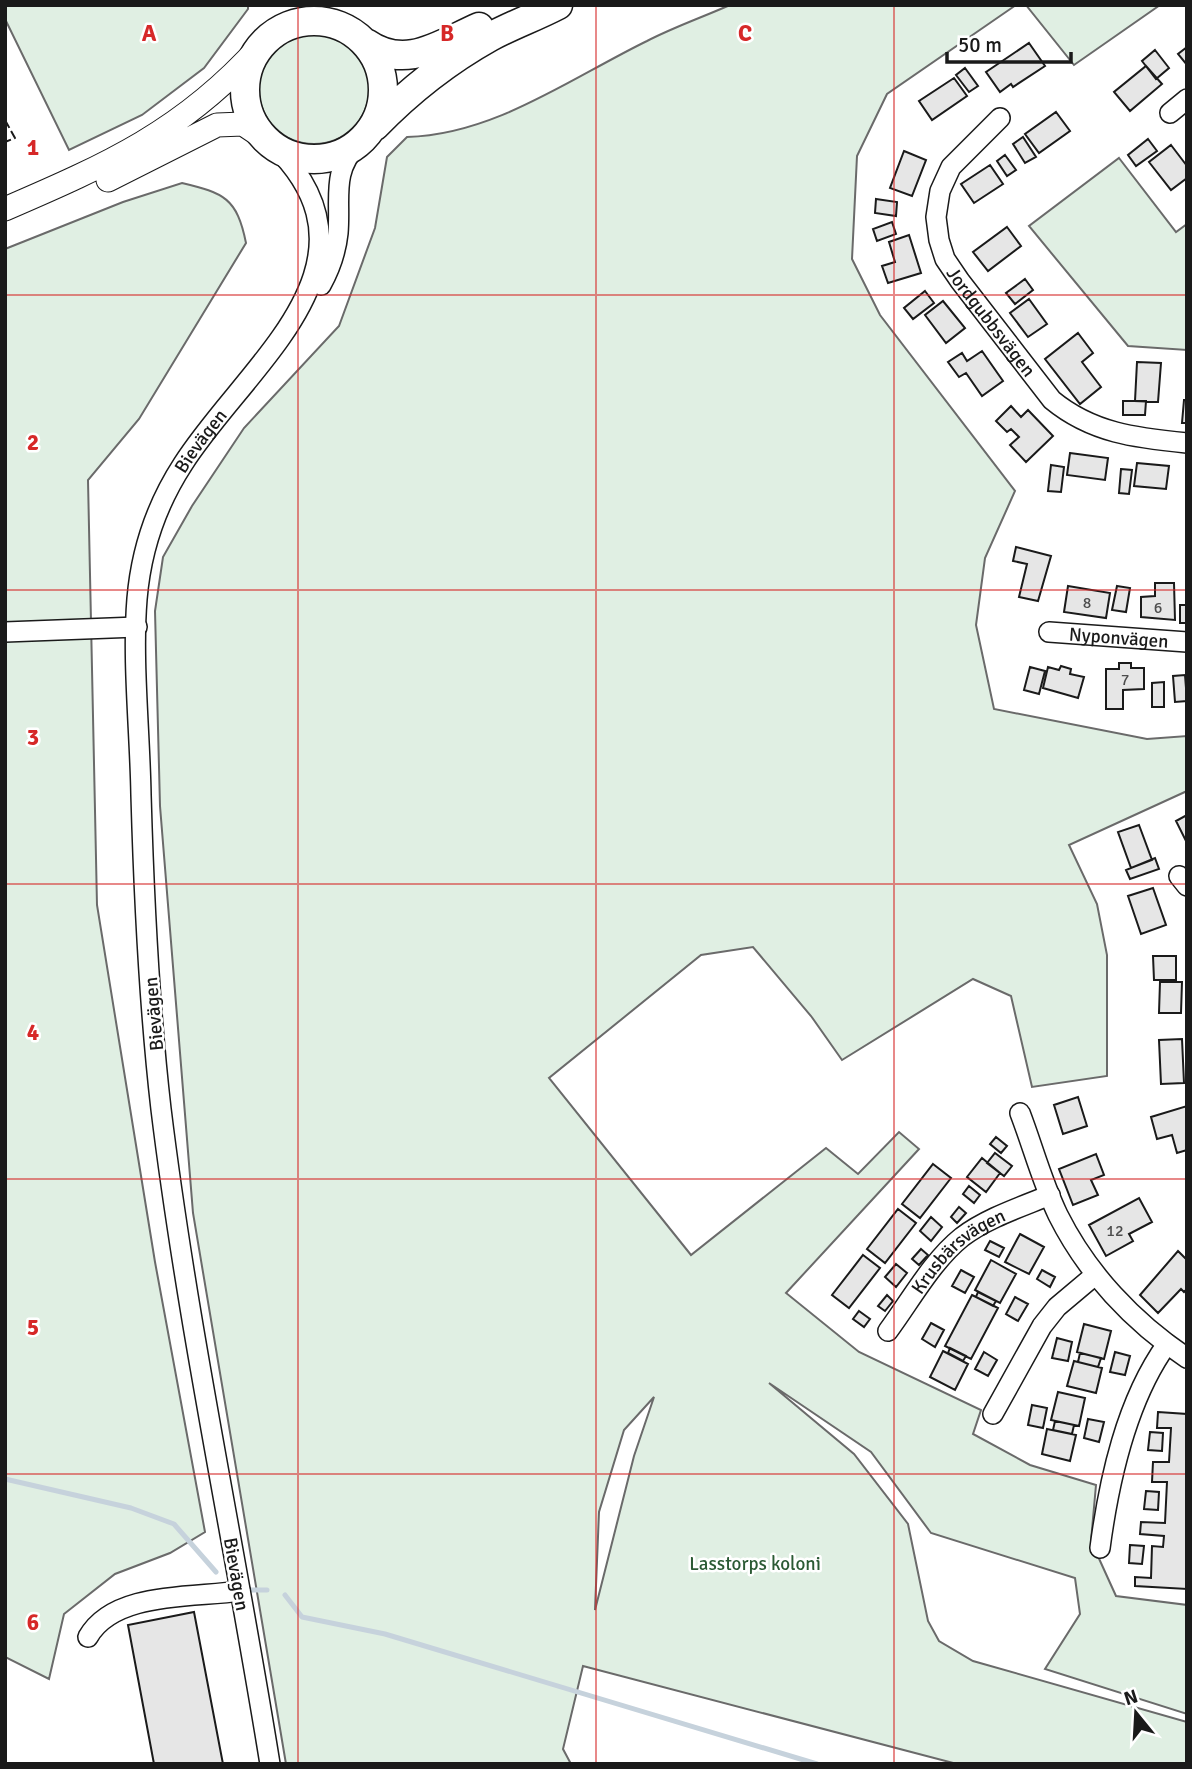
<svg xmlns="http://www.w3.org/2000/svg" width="1192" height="1769" viewBox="0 0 1192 1769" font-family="Signika,sans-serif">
	<rect width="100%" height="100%" fill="#fff"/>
	<path fill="#e0efe3" stroke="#6a6a6a" stroke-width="2" fill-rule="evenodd" d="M5 5H248V9L204 68 142 115 69 150 5 19Z
		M730 5H1016L887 94 857 156 852 259 880 315 1015 491 985 558 976 625 994 709 1147 739 1187 736V791L1069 845 1097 904 1107 955V1076L1032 1087 1011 996 973 979 842 1060 811 1016 753 947 701 955 549 1078 691 1255 826 1148 858 1174 899 1132 919 1149 786 1293 859 1352 981 1410 973 1434 1030 1465 1096 1485 1091 1541 1116 1596 1187 1605V1714L1045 1669 1080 1614 1075 1578 931 1533 871 1452 769 1383 854 1454 908 1524 928 1621 939 1641 973 1661 1187 1722V1764H957L583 1666 563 1749 571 1764H286L193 1213 160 806 155 611 163 557 192 506 244 428 339 326 375 228 387 157 407 137C494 135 571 78 647 41 674 27 703 17 730 5ZM654 1397 634 1456 595 1610 599 1512 624 1430Z
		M1026 5H1160L1074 65Z
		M259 89a55 55 0 1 1 110 0a55 55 0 1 1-110 0Z
		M1119 158 1176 232 1187 224V350L1128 346 1029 226Z
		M182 183C224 193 237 198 246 243L139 419 88 480 97 905 155 1262 205 1532 170 1553 115 1574 64 1614 49 1679 5 1657V249L123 202Z"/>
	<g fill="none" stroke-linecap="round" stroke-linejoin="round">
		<path stroke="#c6d2dc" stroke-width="5" d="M5 1479 131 1508 174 1524 216 1572
			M251 1590H267
			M285 1595 302 1617 385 1634 817 1764"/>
	</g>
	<path fill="#e6e6e6" stroke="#1a1a1a" stroke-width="2" d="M1029 43 1045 66 1013 87 1011 84 1000 92 986 72Z
		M1187 47V65L1178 54Z
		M1155 50 1169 68 1156 79 1142 61Z
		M1146 66 1162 84 1130 111 1114 92Z
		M965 68 978 86 969 92 956 75Z
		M954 78 967 96 932 120 919 101Z
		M1056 112 1070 131 1039 153 1025 134Z
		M1023 137 1036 157 1025 163 1013 144Z
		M1148 139 1157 151 1136 166 1128 155Z
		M1171 145 1187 166V178L1171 190 1149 162Z
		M904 151 926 160 912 196 890 188Z
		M1005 155 1016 170 1007 176 997 161Z
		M990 165 1003 184 974 203 961 184Z
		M876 199 897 202 896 216 875 213Z
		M892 222 896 234 877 241 873 229Z
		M1007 227 1021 246 988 271 973 252Z
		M909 235 921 273 888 283 882 266 895 262 889 242Z
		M1025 279 1033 290 1015 304 1006 293Z
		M925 291 934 303 913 319 904 308Z
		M1029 299 1047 324 1028 337 1010 313Z
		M943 301 965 328 946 343 925 315Z
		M1078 333 1093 353 1082 362 1101 387 1080 404 1045 359Z
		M982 351 1003 381 982 396 966 373 959 377 948 362 962 353 967 361Z
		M1137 362 1161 363 1158 402 1135 401Z
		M1184 400H1187V423H1182Z
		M1123 401H1146L1145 415H1123Z
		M1011 406 1021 417 1028 410 1053 436 1026 462 1010 445 1019 437 1011 429 1007 432 996 421Z
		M1070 453 1108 458 1105 480 1067 475Z
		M1137 463 1169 466 1166 489 1134 486Z
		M1051 465 1064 467 1061 492 1048 491Z
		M1121 469 1132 470 1129 494 1119 493Z
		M1016 547 1051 556 1038 601 1019 597 1027 564 1013 561Z
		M1155 583H1174L1175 620 1141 617V597L1155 596Z
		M1068 586 1110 593 1106 618 1064 612Z
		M1117 586 1130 588 1126 612 1112 610Z
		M1180 605H1187V623H1180Z
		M1119 663H1131V668H1144V689L1123 690V709H1106V669H1119Z
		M1061 666 1071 669 1070 674 1084 677 1078 698 1043 688 1048 667 1059 670Z
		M1030 667 1045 671 1039 694 1024 690Z
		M1185 675 1187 701 1175 702 1173 676Z
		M1164 682V707H1152V683Z
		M1187 815V841H1186L1176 821Z
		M1139 825 1152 860 1131 868 1118 832Z
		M1155 858 1159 869 1130 879 1126 870Z
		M1153 888 1166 925 1141 934 1128 896Z
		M1153 956H1176V980H1154Z
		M1160 982H1182L1181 1013H1159Z
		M1182 1039 1184 1083 1161 1084 1159 1040Z
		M1078 1097 1087 1126 1063 1134 1054 1105Z
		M1187 1106V1150L1177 1153 1172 1135 1157 1139 1151 1117Z
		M996 1137 1007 1146 1001 1153 990 1144Z
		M995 1153 1012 1166 1004 1176 987 1163Z
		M1096 1154 1104 1175 1091 1180 1098 1195 1073 1205 1059 1169Z
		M982 1158 1000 1173 986 1192 967 1177Z
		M933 1164 951 1178 920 1218 902 1204Z
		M969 1186 980 1195 974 1203 963 1194Z
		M1139 1198 1152 1222 1129 1234 1133 1241 1106 1256 1089 1225Z
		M959 1207 966 1213 957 1223 951 1217Z
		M898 1209 916 1223 885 1263 867 1249Z
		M931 1217 942 1227 931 1241 920 1231Z
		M1020 1234 1044 1247 1029 1274 1005 1262Z
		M990 1241 1004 1248 999 1257 985 1250Z
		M921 1249 928 1255 919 1265 912 1259Z
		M1178 1251 1187 1260V1289L1184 1292 1181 1289 1158 1313 1140 1295Z
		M863 1255 880 1268 849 1308 832 1295Z
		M991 1260 1016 1274 1000 1303 975 1290Z
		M896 1264 907 1273 896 1287 885 1277Z
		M961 1270 974 1277 965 1293 952 1286Z
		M1042 1270 1055 1277 1050 1287 1037 1279Z
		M978 1292 996 1301 993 1306 976 1297Z
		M887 1295 893 1301 885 1311 878 1306Z
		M972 1295 998 1308 971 1359 945 1346Z
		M1015 1297 1028 1304 1018 1321 1006 1314Z
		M859 1311 870 1319 864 1327 853 1319Z
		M931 1323 944 1330 935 1347 922 1339Z
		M1084 1324 1111 1331 1104 1359 1077 1352Z
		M1057 1338 1072 1342 1068 1361 1052 1358Z
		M950 1348 966 1356 963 1361 948 1353Z
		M943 1351 968 1364 955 1390 930 1377Z
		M984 1352 997 1360 988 1376 975 1369Z
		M1115 1352 1130 1356 1125 1375 1110 1372Z
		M1080 1353 1101 1358 1098 1367 1078 1362Z
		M1074 1361 1102 1368 1096 1393 1067 1386Z
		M1058 1392 1085 1398 1079 1426 1051 1420Z
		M1032 1405 1047 1408 1043 1428 1028 1425Z
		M1158 1412 1187 1414V1589L1135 1586V1577L1151 1578 1152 1546 1163 1547 1164 1536 1140 1534 1141 1522 1165 1523 1167 1482H1152L1153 1462H1169L1171 1428H1157Z
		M1088 1419 1104 1422 1099 1442 1084 1438Z
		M1055 1421 1074 1425 1072 1434 1053 1430Z
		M1047 1429 1076 1435 1070 1461 1042 1454Z
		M1150 1432 1163 1433 1162 1451 1148 1450Z
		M1146 1491 1159 1492 1158 1510 1144 1509Z
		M1130 1545 1144 1546 1142 1564 1129 1563Z
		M194 1612 223 1764H154L128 1625Z"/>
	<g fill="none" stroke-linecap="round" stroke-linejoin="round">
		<defs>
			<g id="minor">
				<path d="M1170 113 1187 99"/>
				<path id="s1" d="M1000 118 951 167 940 191 936 217 939 240 945 259 960 281 1052 400C1092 433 1136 438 1187 443"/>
				<path d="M321 285C330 269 336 252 338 233 341 198 331 172 358 144"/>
				<path d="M5 632 137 627"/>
				<path id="s2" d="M1049 632 1187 642"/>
				<path d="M1179 876 1187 886"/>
				<path d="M1020 1113C1033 1147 1042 1182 1058 1215 1087 1273 1133 1322 1187 1358"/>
				<path id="s3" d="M888 1331C911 1300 932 1261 962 1237 987 1218 1021 1207 1050 1195"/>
				<path d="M993 1414 1042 1326 1057 1307 1095 1275"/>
				<path d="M1100 1548C1109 1480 1126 1401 1167 1344"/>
				<path d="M88 1637C114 1591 194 1598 240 1591"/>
				<path id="s4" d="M270 1764C235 1546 188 1329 161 1109 149 1005 144 900 141 795 140 732 132 661 137 599 141 551 157 504 183 464 245 366 394 264 274 146"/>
			</g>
			<path id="major" d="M108 180 217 125 243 124 264 138
				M5 209C107 165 184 131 260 46"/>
			<path id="highway" d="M245 90a69 69 0 1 1 138 0a69 69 0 1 1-138 0Z
				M366 43C406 71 440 44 479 27
				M375 126C409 91 447 61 490 37 512 25 535 17 558 5"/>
		</defs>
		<use href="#minor" stroke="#1a1a1a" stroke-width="22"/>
		<use href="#major" stroke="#1a1a1a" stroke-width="25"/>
		<use href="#highway" stroke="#1a1a1a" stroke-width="31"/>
		<use href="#minor" stroke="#fff" stroke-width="19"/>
		<use href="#major" stroke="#fff" stroke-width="23"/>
		<use href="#highway" stroke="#fff" stroke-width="28"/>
		<path stroke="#1a1a1a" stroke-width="2" stroke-dasharray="9 3.5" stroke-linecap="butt" d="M5 120 15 138 5 142"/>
	</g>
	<path fill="none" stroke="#d62828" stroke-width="2" stroke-opacity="0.55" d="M298 5V1764M596 5V1764M894 5V1764M5 295H1187M5 590H1187M5 884H1187M5 1179H1187M5 1474H1187"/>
	<g text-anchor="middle" stroke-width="5" stroke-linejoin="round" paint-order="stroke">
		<g font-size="16" fill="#4d4d4d">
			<text x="1087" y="608">8</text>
			<text x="1158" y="613">6</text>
			<text x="1125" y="685">7</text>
			<text x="1115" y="1236">12</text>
		</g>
		<g font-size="19" fill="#1a1a1a" stroke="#fff">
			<text dy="7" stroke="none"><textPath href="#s1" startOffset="243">Jordgubbsvägen</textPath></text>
			<text dy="7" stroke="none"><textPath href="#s4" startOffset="1348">Bievägen</textPath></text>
			<text dy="7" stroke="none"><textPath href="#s2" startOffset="70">Nyponvägen</textPath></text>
			<text transform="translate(153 1014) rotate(-95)" y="7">Bievägen</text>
			<text dy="7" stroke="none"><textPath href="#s3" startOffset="108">Krusbärsvägen</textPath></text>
			<text transform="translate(237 1574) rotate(80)" y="7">Bievägen</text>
		</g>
		<g font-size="19" fill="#2b5a34" stroke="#fff">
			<text x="755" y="1570">Lasstorps koloni</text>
		</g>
	</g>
	<g font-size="23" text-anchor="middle" font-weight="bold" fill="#d62828" stroke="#fff" stroke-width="5" stroke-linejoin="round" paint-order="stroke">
		<text x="149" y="41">A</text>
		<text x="447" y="41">B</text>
		<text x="745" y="41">C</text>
		<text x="33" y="155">1</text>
		<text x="33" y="450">2</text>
		<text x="33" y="745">3</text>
		<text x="33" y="1040">4</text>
		<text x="33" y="1335">5</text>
		<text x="33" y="1630">6</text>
	</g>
	<rect width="1192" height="1769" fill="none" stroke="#1a1a1a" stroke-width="14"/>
	<g transform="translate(1136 1713) rotate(342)" stroke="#ffffff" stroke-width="5" paint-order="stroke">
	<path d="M0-5L12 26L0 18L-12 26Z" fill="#1a1a1a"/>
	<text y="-10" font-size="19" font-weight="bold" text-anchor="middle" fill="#1a1a1a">N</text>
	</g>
	<path d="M947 52v10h124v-10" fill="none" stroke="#1a1a1a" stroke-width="3.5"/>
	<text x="958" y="52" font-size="21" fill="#1a1a1a" stroke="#ffffff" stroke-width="5" paint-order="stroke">50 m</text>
</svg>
